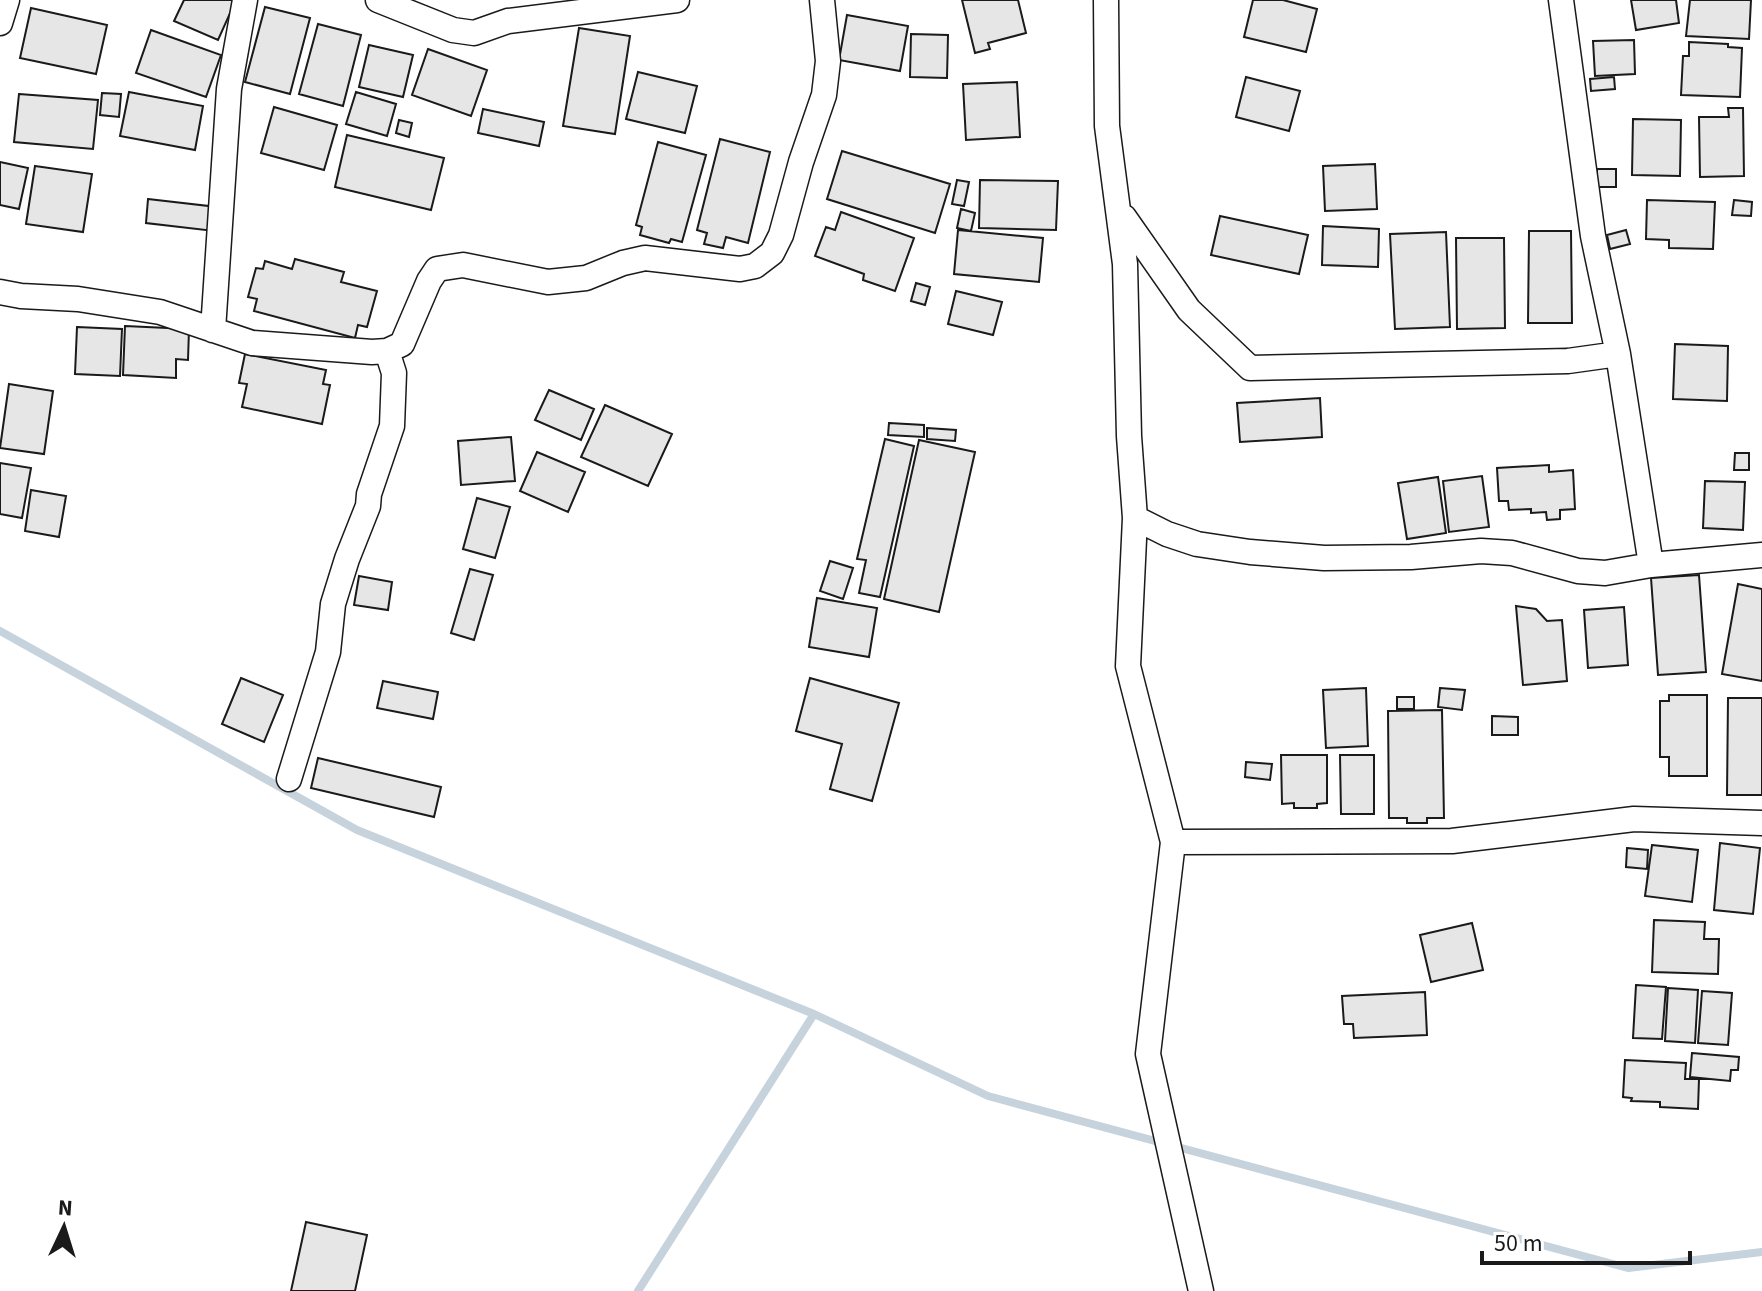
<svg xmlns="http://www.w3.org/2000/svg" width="1762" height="1291" viewBox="0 0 1762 1291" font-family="'Source Sans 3',sans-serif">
	<rect width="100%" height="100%" fill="#fff"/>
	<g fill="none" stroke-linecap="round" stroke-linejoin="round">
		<path stroke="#c6d2dc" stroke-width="8" d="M0 631 357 830 814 1014 988 1096 1628 1268 1762 1252
			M638 1291 814 1014"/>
	</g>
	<path fill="#e6e6e6" stroke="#1a1a1a" stroke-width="2" d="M184 0H236L218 40 174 21Z
		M962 0H1018L1026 33 988 43 990 49 975 53Z
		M1253 0H1283L1317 9 1306 52 1244 37Z
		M1631 0H1676L1679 23 1636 30Z
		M1690 0H1751L1749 39 1686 36Z
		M265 7 310 18 290 94 245 82Z
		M31 8 107 25 96 74 20 58Z
		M847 15 908 26 900 71 839 60Z
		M318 24 361 35 343 106 299 94Z
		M579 28 630 36 615 134 563 126Z
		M151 30 221 55 206 97 136 73Z
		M911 34 948 35 947 78 910 77Z
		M1634 40 1635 74 1595 76 1593 41Z
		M1689 42 1728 44V47L1742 48 1740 97 1681 95 1683 56H1689Z
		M369 45 413 55 403 97 359 87Z
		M428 49 487 70 471 116 412 95Z
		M638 72 697 86 685 133 626 119Z
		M1246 77 1300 91 1289 131 1236 117Z
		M1614 77 1615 89 1591 91 1590 79Z
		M1017 82 1020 137 966 140 963 84Z
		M129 92 203 106 195 150 120 136Z
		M356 92 396 104 387 136 346 124Z
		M102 93 121 94 119 117 100 115Z
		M19 94 98 100 93 149 14 142Z
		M274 107 337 125 324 170 261 153Z
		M1728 108H1743L1744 176 1700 177 1699 117H1729Z
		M483 109 544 122 539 146 478 133Z
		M1633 119 1681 120 1680 176 1632 175Z
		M399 120 412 123 409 137 396 133Z
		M347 135 444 158 431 210 335 187Z
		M720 139 770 152 748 243 726 237 723 248 704 244 707 233 697 230Z
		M658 142 706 155 682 242 671 239 669 243 640 235 642 227 636 225Z
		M842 151 950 184 935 233 827 199Z
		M0 162 28 168 19 209 0 205Z
		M1375 164 1377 209 1325 211 1323 166Z
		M35 166 92 174 83 232 26 224Z
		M1597 169H1616V187H1597Z
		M957 180 969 182 964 206 952 204Z
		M980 180 1058 181 1056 230 979 228Z
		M148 199 217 207 214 231 146 223Z
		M1647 200 1715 202 1713 249 1669 248V240L1646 239Z
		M1734 200 1752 202 1751 216 1732 215Z
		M961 209 975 213 971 231 957 228Z
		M841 212 914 238 895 291 863 280 864 274 815 256 826 227 835 230Z
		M1220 216 1308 235 1299 274 1211 255Z
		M1323 226 1379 229 1378 267 1322 265Z
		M958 230 1043 238 1039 282 954 274Z
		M1626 230 1630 244 1610 249 1607 235Z
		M1529 231H1571L1572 323H1528Z
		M1446 232 1450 327 1395 329 1390 234Z
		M1456 238H1504L1505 328 1457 329Z
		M295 259 344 272 341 282 377 291 367 327 358 325 355 338 254 311 257 299 248 297 256 268 263 269 265 261 292 269Z
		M916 283 930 287 925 305 911 301Z
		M956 291 1002 302 993 335 948 324Z
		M125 326 189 329 188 360 176 359V378L123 375Z
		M77 327 122 329 120 376 75 374Z
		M1675 344 1728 346 1727 401 1673 399Z
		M245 354 326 370 323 384 330 385 322 424 242 407 247 384 239 383Z
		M9 384 53 391 44 454 0 448Z
		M549 390 594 409 581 440 535 420Z
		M1320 398 1322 437 1240 442 1237 403Z
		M605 405 672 434 648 486 581 457Z
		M889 423 924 425V437L888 435Z
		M927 428 956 430 955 441 927 439Z
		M511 437 515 481 461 485 458 441Z
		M885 439 914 446 880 597 859 593 866 560 857 559Z
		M919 440 975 452 939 612 884 599Z
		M537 452 585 472 568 512 520 491Z
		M1735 453H1749V470H1734Z
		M0 463 31 468 22 518 0 514Z
		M1549 465V472L1573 470 1575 509 1560 510V519L1547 520 1546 512 1531 513V509L1509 510 1508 501H1499L1497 468Z
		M1482 476 1489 527 1449 532 1443 481Z
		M1438 477 1446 533 1407 539 1398 483Z
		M1705 481 1745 482 1743 530 1703 528Z
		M31 490 66 496 59 537 25 531Z
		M477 498 510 507 495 558 463 549Z
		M830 561 853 568 843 599 820 591Z
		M470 569 493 575 474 640 451 633Z
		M1699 575 1706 672 1658 675 1651 578Z
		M359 576 392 582 388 610 354 605Z
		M1738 584 1762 589V681L1722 674Z
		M817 598 877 608 869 657 809 647Z
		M1516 606 1536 609 1547 621 1562 620 1567 681 1523 685Z
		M1624 607 1628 665 1588 668 1584 610Z
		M241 678 283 695 264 742 222 724Z
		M810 678 899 703 872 801 830 789 842 744 796 731Z
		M383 681 438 692 433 719 377 708Z
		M1366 688 1368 746 1326 748 1323 690Z
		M1440 688 1465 690 1462 710 1438 707Z
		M1669 695H1707V776H1669V757H1660V701H1669Z
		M1397 697H1414V709H1397Z
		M1728 698H1762V795H1727Z
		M1442 710 1444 818H1427V823H1407V818H1389L1388 711Z
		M1492 716 1518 717V735H1492Z
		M1281 755H1327V803L1317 804V808H1294V803L1282 804Z
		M1340 755H1374V814H1341Z
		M318 758 441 787 434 817 311 788Z
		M1246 762 1272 764 1270 780 1245 777Z
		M1720 843 1760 848 1753 914 1714 910Z
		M1652 845 1698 850 1692 902 1645 896Z
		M1627 848 1648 850 1647 869 1626 867Z
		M1654 920 1705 922 1704 939H1719L1718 974 1652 972Z
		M1472 923 1483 970 1431 982 1420 935Z
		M1636 985 1666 987 1662 1039 1633 1038Z
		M1668 988 1698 990 1695 1043 1665 1041Z
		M1702 991 1732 993 1728 1045 1698 1043Z
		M1425 992 1427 1035 1354 1038 1353 1024H1344L1342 996Z
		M1692 1053 1739 1057 1738 1070H1731L1730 1081 1690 1077Z
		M1625 1060 1686 1063 1685 1079H1699L1698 1109 1660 1107V1102L1631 1101 1632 1098 1623 1097Z
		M306 1222 367 1235 355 1291H291Z"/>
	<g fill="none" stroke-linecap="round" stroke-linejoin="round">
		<defs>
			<path id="street" d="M378 0 453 30 474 33 508 21 677 0
				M1106 0 1107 126 1125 264 1129 436 1135 518 1128 666 1173 842 1148 1054 1201 1291
				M1561 0 1593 236 1618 354 1651 565
				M0 23 7 0
				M1124 217 1189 310 1250 368 1568 361 1618 354
				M0 292 21 296 78 299 160 312 252 343 372 352 387 351 402 344 429 281 437 269 463 265 548 282 586 278 623 263 645 258 740 269 755 266 772 253 781 235 801 162 824 95 828 61 822 0
				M213 330 229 89 245 0
				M1135 518 1167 534 1197 544 1250 552 1324 558 1411 557 1481 551 1512 553 1578 571 1605 573 1651 565 1762 555
				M289 779 328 652 333 604 347 559 368 506 369 494 392 426 394 373 387 351
				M1173 842 1452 841 1634 819 1762 823"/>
		</defs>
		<use href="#street" stroke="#1a1a1a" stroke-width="27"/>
		<use href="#street" stroke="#fff" stroke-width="24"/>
	</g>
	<g transform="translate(64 1227) rotate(4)" stroke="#ffffff" stroke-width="6" paint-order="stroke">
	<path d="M0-6L14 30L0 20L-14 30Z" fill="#1a1a1a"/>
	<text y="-12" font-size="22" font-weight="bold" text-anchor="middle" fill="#1a1a1a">N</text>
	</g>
	<path d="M1482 1251v12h208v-12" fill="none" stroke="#1a1a1a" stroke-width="4"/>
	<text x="1494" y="1251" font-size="24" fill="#1a1a1a" stroke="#ffffff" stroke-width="6" paint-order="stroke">50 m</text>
</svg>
